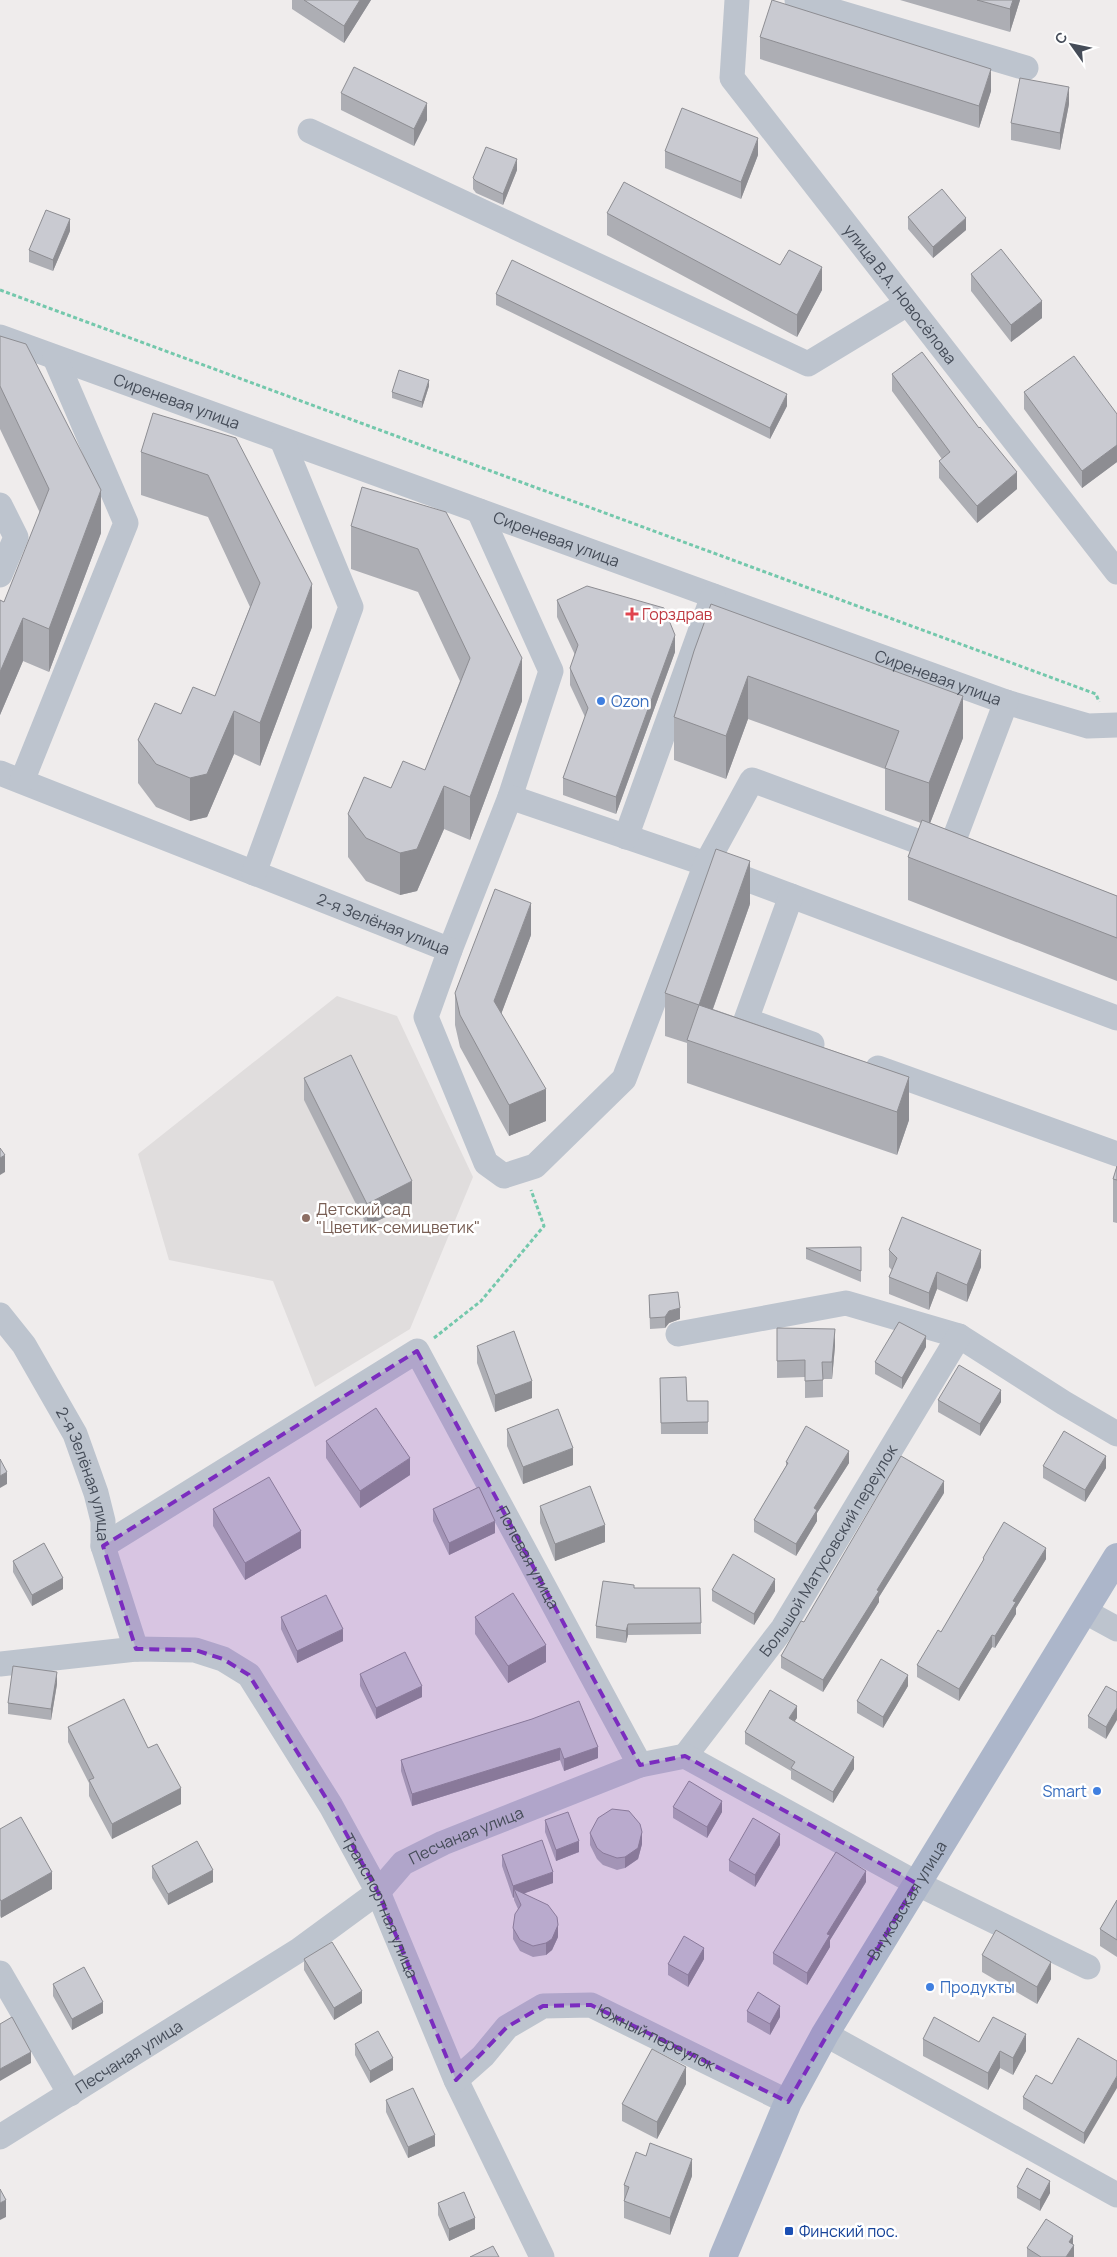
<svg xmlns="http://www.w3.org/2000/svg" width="1117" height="2257" viewBox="0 0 1117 2257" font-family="Manrope,sans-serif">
	<rect width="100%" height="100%" fill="#efecec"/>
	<path fill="#e0dddd" d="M337 996 397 1016 473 1177 410 1329 315 1387 273 1281 169 1260 138 1154Z"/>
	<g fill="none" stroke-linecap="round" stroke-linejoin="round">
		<path stroke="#74c8ac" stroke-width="3" stroke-dasharray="4 2.5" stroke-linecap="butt" d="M0 290 1096 694 1099 702
			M434 1338 481 1301 544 1226 531 1190"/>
		<g stroke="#bdc4ce" stroke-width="25">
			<path id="s1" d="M737 0 732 78 1117 572"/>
			<path d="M797 0 1026 68"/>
			<path d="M310 131 808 364 907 304"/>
			<path id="s2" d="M0 337 1006 702 1088 726 1117 725"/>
			<path d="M0 505 16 537 0 575"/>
			<path d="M479 511 551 671 510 797"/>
			<path id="s3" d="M0 773 450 950 510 797 706 864 1117 1018"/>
			<path d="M22 781 126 523 55 358"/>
			<path d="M626 837 713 596"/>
			<path d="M254 873 351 607 282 440"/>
			<path d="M791 896 746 1020 812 1044"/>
			<path d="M450 950 426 1017 486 1163 504 1176 535 1166 624 1079 706 864 752 780 949 853 1006 702"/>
			<path d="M878 1068 1117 1154"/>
			<path id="s4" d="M0 1315 24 1345 75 1434 96 1493 103 1521V1546L136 1649"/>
			<path d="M678 1334 846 1303 959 1336 1064 1403 1117 1434"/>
			<path id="s5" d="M103 1546 417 1351 640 1765"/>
			<path d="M1084 1611 1117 1629"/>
			<path id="s6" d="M0 1664 136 1649 195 1650 223 1659 249 1675 331 1806 378 1892 456 2080 542 2257"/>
			<path id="s7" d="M685 1756 783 1628 959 1336"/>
			<path d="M0 1973 70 2094"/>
			<path d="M825 2034 1117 2195"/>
			<path id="s8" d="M456 2080 483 2056 507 2027 543 2006 591 2005 788 2102"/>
			<path id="s9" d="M0 2137 299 1950 378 1892 403 1863 443 1843 640 1765 685 1756 916 1883 1088 1967"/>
		</g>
		<path stroke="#acb6ca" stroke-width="28" id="s10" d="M723 2257 788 2102 825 2034 1117 1557"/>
	</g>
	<path fill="#adaeb4" d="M292 0H371L344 43 292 9Z
		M900 0H1020L1010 32Z
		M760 37 991 91 979 128 760 59Z
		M341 93 427 120 414 146 341 110Z
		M1069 104 1060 150 1011 140V123Z
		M665 151 758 155 741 199 665 168Z
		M517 170 503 205 476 193 473 189V178Z
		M607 213 822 290 797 337 607 235Z
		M908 217 966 230 933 258 908 229Z
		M70 231 53 271 29 262V250Z
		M971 274 1042 318 1011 342 971 291Z
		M496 294 787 406 770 439 496 305Z
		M0 336 101 533 49 672 23 661 0 715V600L4 602 40 513 0 429Z
		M892 374 1017 489 977 523 939 478V461L942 459 892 391Z
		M429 386 422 408 392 398V392Z
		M1024 392 1117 414V462L1082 488 1024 409Z
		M236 438 312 627 260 766 234 754 207 817 190 821 156 807 138 783V740L181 714 215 696 250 607 208 517 141 495V452Z
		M446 512 522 701 470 840 444 829 417 891 400 895 366 881 348 857V814L425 770 460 681 418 592 351 569V526Z
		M557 600 675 652 616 814 563 795V778L585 717 570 685V668L575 655 557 617Z
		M694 651 963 738 930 823 1117 896V981L908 900V857L921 823 885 810V769L748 719 726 779 674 760V717Z
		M750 904 713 1009 909 1077V1120L897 1155 687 1083V1043L665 1036V993Z
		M531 935 501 1014 546 1121 509 1136 460 1047 455 1025V993Z
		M304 1078 412 1204 367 1226 304 1100Z
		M1117 1166V1223L1113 1222V1179Z
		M861 1247V1282L806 1259V1248Z
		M889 1250 981 1267 967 1302 937 1289 929 1310 889 1294V1277L892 1270 889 1267Z
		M649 1295 680 1319 669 1323 665 1328 650 1329Z
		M777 1328 835 1346 832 1379H823V1397L805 1398V1377L777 1378Z
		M477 1346 532 1398 495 1412 477 1363Z
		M926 1347 902 1389 875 1374V1362Z
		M660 1378 687 1401H708V1434H661Z
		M938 1400 1001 1402 980 1436 938 1412Z
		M507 1429 573 1465 523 1484 507 1446Z
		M326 1441 410 1475 360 1508 326 1458Z
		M786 1462 849 1463 817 1513V1521L796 1556 754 1532V1520L786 1466Z
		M1043 1466 1106 1468 1085 1502 1043 1478Z
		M944 1493 879 1597V1602L823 1692 781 1668V1656L804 1622Z
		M540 1506 605 1542 555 1561 540 1523Z
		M213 1509 301 1548 245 1580 213 1526Z
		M433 1509 495 1533 449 1555 433 1521Z
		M983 1558 1046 1559 1016 1608V1614L995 1648 992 1647 959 1701 917 1677V1665L941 1632 983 1562Z
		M13 1561 63 1589 32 1606 13 1572Z
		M634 1588 701 1623V1634L628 1635 626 1643 596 1638V1626Z
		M712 1590 775 1591 754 1625 712 1601Z
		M281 1617 343 1641 297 1663 281 1629Z
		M475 1617 546 1662 508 1683 475 1634Z
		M360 1674 422 1697 376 1719 360 1686Z
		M57 1684 51 1720 8 1714V1703Z
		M908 1686 883 1728 857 1713V1701Z
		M1106 1686V1739L1088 1728V1716Z
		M797 1718 794 1721 854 1769 833 1803 791 1779V1771L745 1744V1732Z
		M532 1719 598 1758 564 1771 560 1760 412 1806 401 1771V1760Z
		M68 1727 148 1748 181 1804 112 1839 89 1796V1783L68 1742Z
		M673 1807 722 1812 707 1838 673 1818Z
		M545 1820 579 1852 556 1861 545 1832Z
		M0 1829 52 1889 1 1918 0 1916Z
		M590 1833 642 1844 638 1859 625 1868 617 1870 603 1865 597 1859 590 1845Z
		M780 1845 755 1887 729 1871V1860Z
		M502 1855 553 1883 525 1893 558 1937 552 1950 546 1955 533 1957 520 1951 513 1939V1928L518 1909 514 1900V1897L513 1898 502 1866Z
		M152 1866 213 1882 168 1905 152 1878Z
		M866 1882 830 1940V1947L807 1985 773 1964V1953Z
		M1117 1900V1957L1100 1946V1929Z
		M982 1955 1051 1979 1037 2004 982 1972Z
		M304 1959 362 2003 334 2020 304 1970Z
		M704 1959 688 1987 668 1975V1964Z
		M53 1984 103 2013 72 2030 53 1996Z
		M747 2011 780 2017 770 2035 747 2022Z
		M923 2039 979 2042 1026 2051 1013 2075 1000 2068 988 2090 923 2056Z
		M355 2044 393 2070 370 2083 355 2055Z
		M1117 2061 1084 2144 1023 2109V2097L1052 2084Z
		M686 2084 657 2139 622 2121V2104Z
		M386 2100 435 2146 408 2158 386 2112Z
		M692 2176 670 2235 624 2218V2185Z
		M1017 2187 1050 2193 1040 2211 1017 2198Z
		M438 2203 475 2229 449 2241 438 2215Z
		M1074 2245V2257H1027V2248Z"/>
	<path fill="#8d8d92" d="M360 0H371L344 43V26Z
		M1013 0H1020L1010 32V9Z
		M991 69V91L979 128V106Z
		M1069 87V104L1060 150V133Z
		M427 103V120L414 146V129Z
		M758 138V155L741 199V182Z
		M517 159V170L503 205V194Z
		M966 218V230L933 258V247Z
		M70 219V231L53 271V260Z
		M822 267V290L797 337V315Z
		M1042 301V318L1011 342V325Z
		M429 380V386L422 408V402Z
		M787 394V406L770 439V428Z
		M1117 445V462L1082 488V471Z
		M1017 472V489L977 523V506Z
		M101 490V533L49 672V629Z
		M312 584V627L260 766V723Z
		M23 618V661L0 715V672Z
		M675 635V652L616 814V797Z
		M522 658V701L470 840V797Z
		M748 676V719L726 779V736Z
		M963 696V738L929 826V783Z
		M234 711V754L207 817 190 821V778Z
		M444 786V829L417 891 400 895V853Z
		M750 861V904L700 1045 699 1005Z
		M531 903V935L494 1033V1001Z
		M909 1077V1120L897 1155V1112Z
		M546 1089V1121L509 1136V1105Z
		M5 1155V1172L0 1175V1158Z
		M412 1181V1204L367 1226V1204Z
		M981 1250V1267L967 1302V1285Z
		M937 1272V1289L929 1310V1293Z
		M680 1308V1319L669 1323 665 1328V1317L669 1311Z
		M835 1329V1346L832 1379V1362Z
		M926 1336V1347L902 1389V1378Z
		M532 1381V1398L495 1412V1395Z
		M1001 1390V1402L980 1436V1424Z
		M573 1448V1465L523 1484V1467Z
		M849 1451V1463L817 1513V1521L796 1556V1544L814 1508Z
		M1106 1456V1468L1085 1502V1490Z
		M410 1458V1475L360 1508V1491Z
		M7 1472V1484L0 1488V1476Z
		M944 1481V1493L879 1597V1602L823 1692V1680L877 1590Z
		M495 1521V1533L449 1555V1543Z
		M605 1525V1542L555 1561V1544Z
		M301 1531V1548L245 1580V1563Z
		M1046 1548V1559L1016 1608V1614L995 1648V1636L1013 1601Z
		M63 1578V1589L32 1606V1595Z
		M775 1579V1591L754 1625V1614Z
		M628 1624V1635L626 1643V1631Z
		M343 1629V1641L297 1663V1651Z
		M992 1635V1647L959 1701V1689Z
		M546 1645V1662L508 1683V1666Z
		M57 1672V1684L51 1720V1709Z
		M908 1675V1686L883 1728V1717Z
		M422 1686V1697L376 1719V1708Z
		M797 1706V1718L789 1730V1718Z
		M1117 1708V1720L1106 1739V1727Z
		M598 1747V1758L564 1771V1759Z
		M560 1748V1760L412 1806V1794Z
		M854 1757V1769L833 1803V1792Z
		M181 1788V1804L112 1839V1824Z
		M722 1801V1812L707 1838V1827Z
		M642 1832V1844L638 1859 625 1868V1857Z
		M780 1834V1845L755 1887V1875Z
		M579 1841V1852L556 1861V1850Z
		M213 1870V1882L168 1905V1894Z
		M866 1871V1882L830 1940V1947L807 1985V1973L827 1934Z
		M52 1872V1889L1 1918V1901Z
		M553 1872V1883L517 1896 514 1889V1897L513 1898V1886Z
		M558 1925V1937L552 1950 546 1955V1943Z
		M704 1948V1959L688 1987V1975Z
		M1051 1962V1979L1037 2004V1987Z
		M362 1991V2003L334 2020V2008Z
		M103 2002V2013L72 2030V2019Z
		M780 2006V2017L770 2035V2024Z
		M1026 2034V2051L1013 2075V2058Z
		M1000 2051V2068L988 2090V2073Z
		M31 2052V2063L0 2081V2069Z
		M393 2058V2070L370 2083V2071Z
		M686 2067V2084L657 2139V2122Z
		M1117 2076V2088L1084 2144V2133Z
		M435 2135V2146L408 2158V2147Z
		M692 2159V2176L670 2235V2218Z
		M1050 2181V2193L1040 2211V2200Z
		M6 2200V2217L0 2220V2203Z
		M475 2218V2229L449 2241V2229Z
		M1073 2236V2247L1069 2242Z
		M1074 2245V2257H1066Z"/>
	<path fill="#c9cad1" stroke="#8d8d92" d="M304 0H360L344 26Z
		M772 0 991 69 979 106 760 37Z
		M977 0H1013L1010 9Z
		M354 67 427 103 414 129 341 93Z
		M1020 78 1069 87 1060 133 1011 123Z
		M682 108 758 138 741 182 665 151Z
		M486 147 517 159 503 194 476 181 473 178Z
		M624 182 780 265 789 250 822 267 797 315 607 213Z
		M942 189 966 218 933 247 908 217Z
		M46 210 70 219 53 260 29 250Z
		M1001 249 1042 301 1011 325 971 274Z
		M512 260 787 394 770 428 496 294Z
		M0 336 26 344 101 490 49 629 23 618 0 672V600L4 602 49 489 0 386Z
		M922 352 979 428 980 427 1017 472 977 506 939 461 950 452 892 374Z
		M1074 356 1117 414V445L1082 471 1024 392Z
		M399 370 429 380 422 402 392 392Z
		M153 413 236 438 312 584 260 723 234 711 207 774 190 778 156 764 138 740 155 703 181 714 193 687 215 696 260 583 208 475 141 452Z
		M362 487 446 512 522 658 470 797 444 786 417 849 400 853 366 838 348 814 364 777 391 788 403 761 425 770 470 658 418 549 351 526Z
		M587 586 664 608 675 635 616 797 563 778 588 708 570 668 578 645 557 600Z
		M711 604 963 696 929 783 885 768 899 731 748 676 726 736 674 717 694 651Z
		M922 820 1117 896V938L908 857Z
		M716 849 750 861 699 1005 665 993Z
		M495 889 531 903 494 1001 546 1089 509 1105 460 1015 455 993Z
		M699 1005 909 1077 897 1112 687 1040Z
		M351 1055 412 1181 367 1204 304 1078Z
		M0 1148 5 1155 0 1158Z
		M1117 1166V1180L1113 1179Z
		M902 1217 981 1250 967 1285 937 1272 929 1293 889 1277 897 1258 889 1250Z
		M861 1247V1271L806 1248Z
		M678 1292 680 1308 669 1311 665 1317 650 1318 649 1295Z
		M899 1322 926 1336 902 1378 875 1362Z
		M777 1328 835 1329 832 1362H822L823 1380 805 1381V1360L777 1361Z
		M514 1331 532 1381 495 1395 477 1346Z
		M959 1365 1001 1390 980 1424 938 1400Z
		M686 1377 687 1401H708V1422L661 1423 660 1378Z
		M376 1408 410 1458 360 1491 326 1441Z
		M558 1409 573 1448 523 1467 507 1429Z
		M806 1426 849 1451 814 1508 817 1510 796 1544 754 1520 788 1463 786 1462Z
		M1064 1431 1106 1456 1085 1490 1043 1466Z
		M901 1456 944 1481 877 1590 879 1591 823 1680 781 1656 801 1621 804 1622Z
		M0 1459 7 1472 0 1476Z
		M269 1477 301 1531 245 1563 213 1509Z
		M590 1486 605 1525 555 1544 540 1506Z
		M479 1487 495 1521 449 1543 433 1509Z
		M1004 1522 1046 1548 1013 1601 1016 1602 995 1636 992 1635 959 1689 917 1665 938 1630 941 1632 984 1559 983 1558Z
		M44 1543 63 1578 32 1595 13 1561Z
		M733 1554 775 1579 754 1614 712 1590Z
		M603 1581 634 1585V1588H700L701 1623 628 1624 626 1631 596 1626Z
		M513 1593 546 1645 508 1666 475 1617Z
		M326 1595 343 1629 297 1651 281 1617Z
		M405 1652 422 1686 376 1708 360 1674Z
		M881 1659 908 1675 883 1717 857 1701Z
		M13 1666 57 1672 51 1709 8 1703Z
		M1106 1686 1117 1692V1708L1106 1727 1088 1716Z
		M770 1690 797 1706 789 1718 854 1757 833 1792 791 1768 795 1762 745 1732Z
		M124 1699 148 1748 157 1744 181 1788 112 1824 89 1780 94 1778 68 1727Z
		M579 1701 598 1747 564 1759 560 1748 412 1794 401 1760 532 1719Z
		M689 1781 722 1801 707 1827 673 1807Z
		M612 1809 629 1811 640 1824 642 1832 638 1848 625 1857 617 1858 603 1853 597 1848 590 1833 598 1818Z
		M568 1812 579 1841 556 1850 545 1820Z
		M21 1817 52 1872 1 1901 0 1899V1829Z
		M753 1818 780 1834 755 1875 729 1860Z
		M542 1840 553 1872 513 1886 502 1855Z
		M197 1841 213 1870 168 1894 152 1866Z
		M836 1852 866 1871 827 1934 830 1935 807 1973 773 1953Z
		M514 1889 548 1905 557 1917 558 1925 552 1939 546 1943 533 1946 520 1940 513 1928 515 1914 521 1905Z
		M1117 1900V1940L1100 1929Z
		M996 1930 1051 1962 1037 1987 982 1955Z
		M684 1936 704 1948 688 1975 668 1964Z
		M332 1942 362 1991 334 2008 304 1959Z
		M84 1967 103 2002 72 2019 53 1984Z
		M758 1992 780 2006 770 2024 747 2011Z
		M12 2017 31 2052 0 2069V2024Z
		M934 2017 979 2042 993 2017 1026 2034 1013 2058 1000 2051 988 2073 923 2039Z
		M378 2031 393 2058 370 2071 355 2044Z
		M1078 2038 1117 2061V2076L1084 2133 1023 2097 1036 2075 1052 2084Z
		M652 2049 686 2067 657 2122 622 2104Z
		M413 2088 435 2135 408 2147 386 2100Z
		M650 2143 692 2159 670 2218 624 2201 629 2187 624 2185 636 2152 646 2156Z
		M1027 2168 1050 2181 1040 2200 1017 2187Z
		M0 2189 6 2200 0 2203Z
		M464 2192 475 2218 449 2229 438 2203Z
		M1046 2219 1073 2236 1069 2242 1074 2245 1066 2257H1041L1027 2248Z
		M493 2246 499 2257H470Z"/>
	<path fill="#7b2cbf" fill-opacity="0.2" stroke="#7b2cbf" stroke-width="4" stroke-dasharray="10 6" stroke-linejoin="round" d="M417 1351 640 1765 685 1756 916 1883 788 2102 591 2005 543 2006 507 2027 456 2080 378 1892 331 1806 249 1675 223 1659 195 1650 136 1649 103 1546Z"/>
	<path fill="#e0444e" stroke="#fff" stroke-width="2" d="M629.5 606.5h5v5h5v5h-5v5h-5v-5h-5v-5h5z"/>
	<g fill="#3f7fe0" stroke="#fff" stroke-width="2">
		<circle cx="601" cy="701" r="5"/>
		<circle cx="1097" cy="1791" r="5"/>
		<circle cx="930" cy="1987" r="5"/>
	</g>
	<circle fill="#8d6e63" stroke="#fff" stroke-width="2" cx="306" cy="1218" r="5"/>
	<rect fill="#1a4fb4" stroke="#fff" stroke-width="2" x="784" y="2226" width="10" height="10" rx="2.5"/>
	<g text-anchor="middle" stroke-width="5" stroke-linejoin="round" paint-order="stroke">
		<g font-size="16" fill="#454c58" stroke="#fff">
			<text dy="6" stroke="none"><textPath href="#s1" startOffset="352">улица В.А. Новосёлова</textPath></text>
			<text dy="6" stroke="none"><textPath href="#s2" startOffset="188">Сиреневая улица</textPath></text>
			<text dy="6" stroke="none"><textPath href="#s2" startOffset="592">Сиреневая улица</textPath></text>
			<text dy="6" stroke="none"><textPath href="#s2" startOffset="998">Сиреневая улица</textPath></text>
			<text dy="6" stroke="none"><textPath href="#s3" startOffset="412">2-я Зелёная улица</textPath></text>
			<text dy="6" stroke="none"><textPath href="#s4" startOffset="182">2-я Зелёная улица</textPath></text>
			<text dy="6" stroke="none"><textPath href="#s7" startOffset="251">Большой Матусовский переулок</textPath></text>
			<text dy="6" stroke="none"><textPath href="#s5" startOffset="604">Полевая улица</textPath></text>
			<text dy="6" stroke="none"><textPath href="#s9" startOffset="558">Песчаная улица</textPath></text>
			<text dy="6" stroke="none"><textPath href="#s10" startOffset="402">Внуковская улица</textPath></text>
			<text dy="6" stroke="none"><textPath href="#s6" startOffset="522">Транспортная улица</textPath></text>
			<text dy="6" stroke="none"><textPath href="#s8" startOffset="236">Южный переулок</textPath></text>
			<text dy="6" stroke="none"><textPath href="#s9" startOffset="152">Песчаная улица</textPath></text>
		</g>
		<g font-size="16" fill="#be3a42" stroke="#fff" text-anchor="start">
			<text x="642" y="620">Горздрав</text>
		</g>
		<g font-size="16" fill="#366cbe" stroke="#fff" text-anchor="start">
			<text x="611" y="707">Ozon</text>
			<text x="1087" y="1797" text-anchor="end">Smart</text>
			<text x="940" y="1993">Продукты</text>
		</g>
		<g font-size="16" fill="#785e54" stroke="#fff" text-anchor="start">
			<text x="316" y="1215">Детский сад<tspan x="316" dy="18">"Цветик-семицветик"</tspan></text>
		</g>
		<g font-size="16" fill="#164399" stroke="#fff" text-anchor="start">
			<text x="799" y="2237">Финский пос.</text>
		</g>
	</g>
	<g transform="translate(1072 45) rotate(303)" stroke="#ffffff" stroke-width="4" paint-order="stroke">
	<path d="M0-4L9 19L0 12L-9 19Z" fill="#454c58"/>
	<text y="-8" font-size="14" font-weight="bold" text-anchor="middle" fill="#454c58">С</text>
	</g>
</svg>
